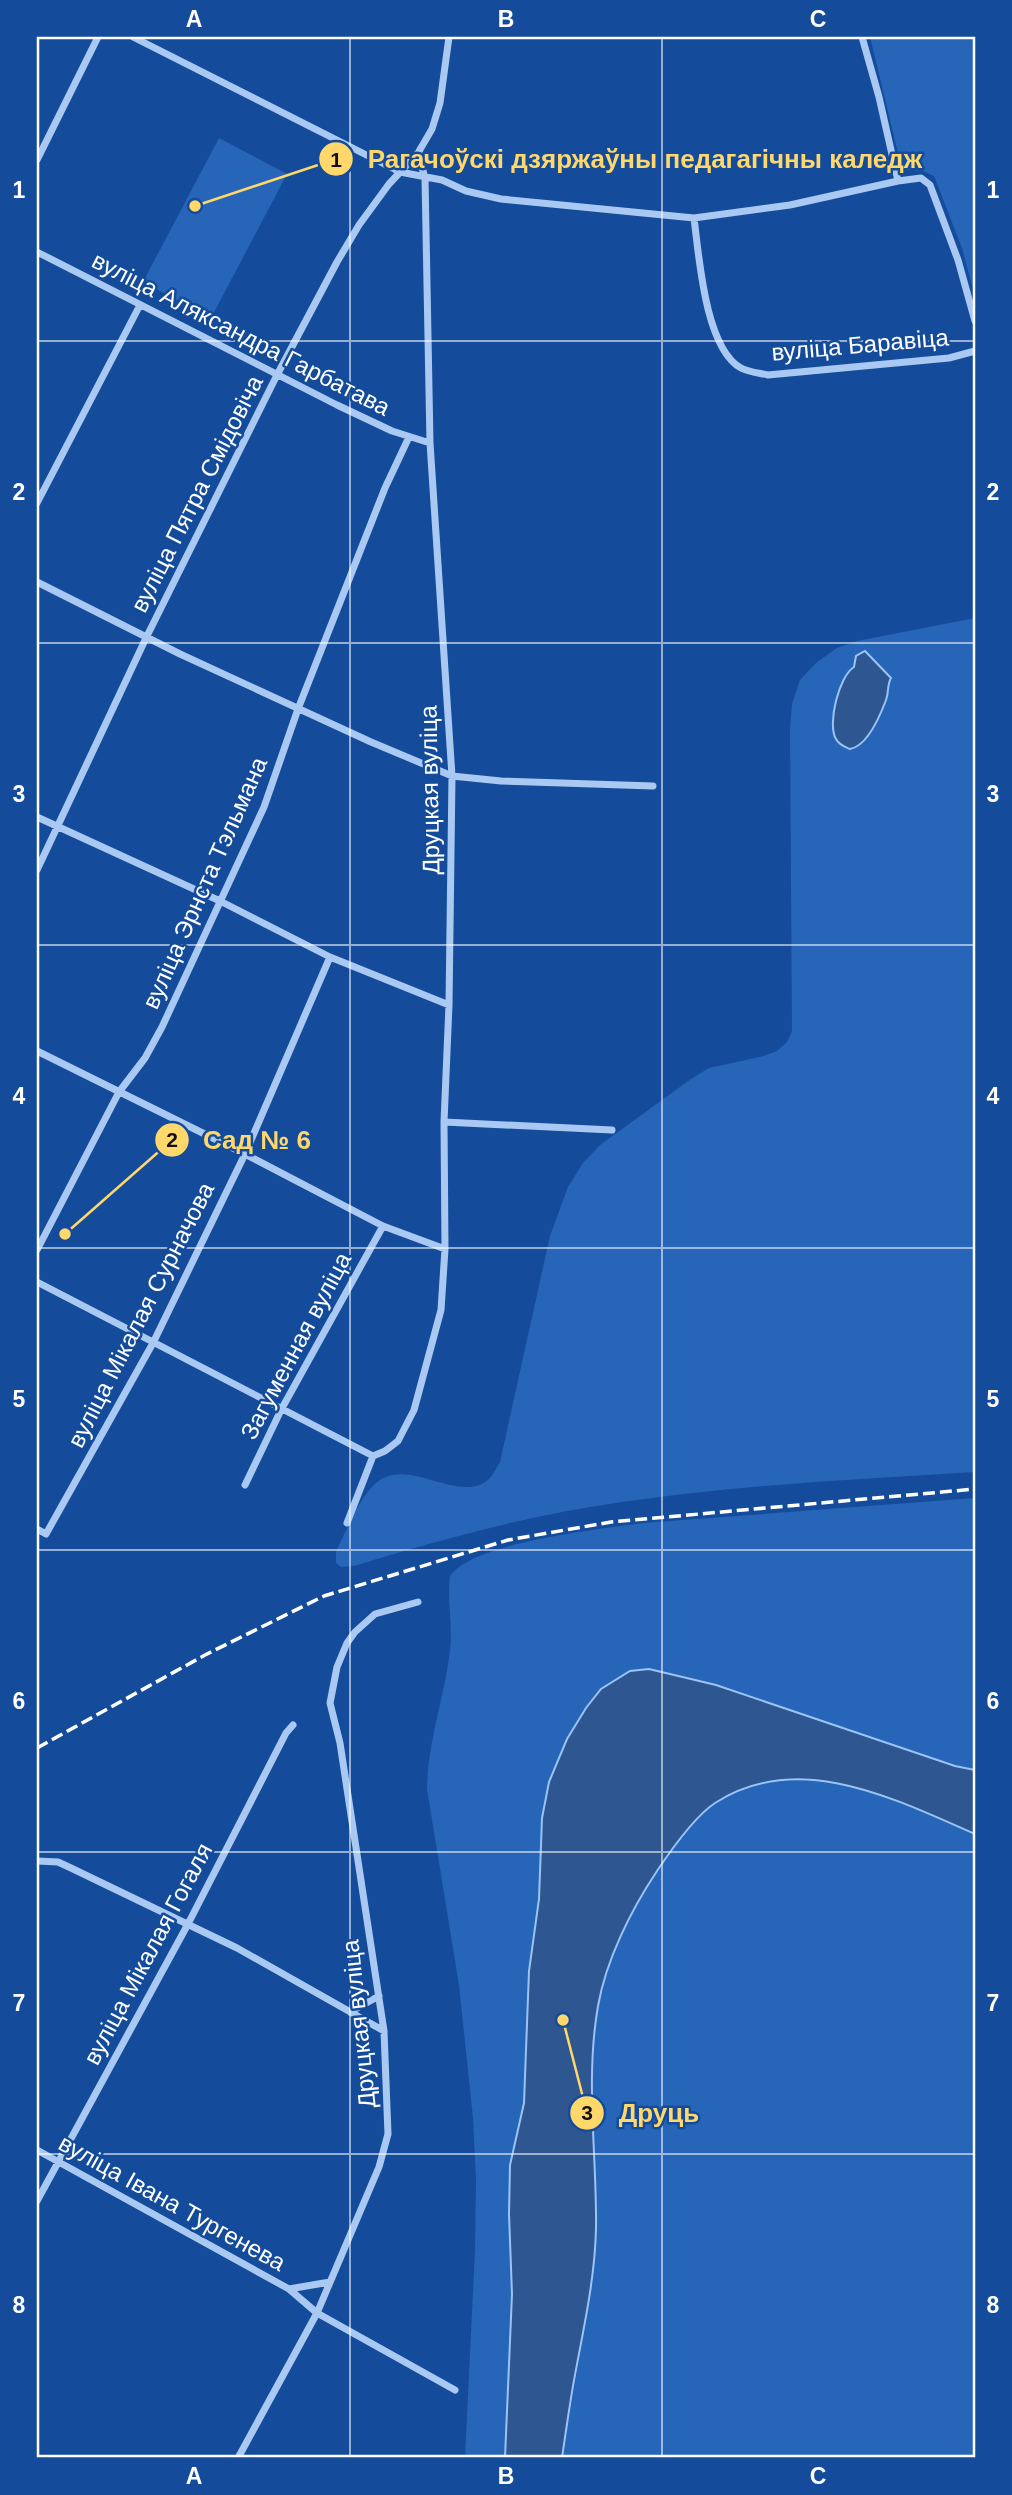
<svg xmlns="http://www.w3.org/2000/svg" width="1012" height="2495" viewBox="0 0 1012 2495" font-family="Arial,sans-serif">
	<rect width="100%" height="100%" fill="#144c9b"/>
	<path fill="#2765b9" d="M870 37H975V297L962 248 934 176 923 171 907 170 900 161Z
		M219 138 287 174 211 318 143 282Z
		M975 618V1472C857 1479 739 1485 622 1502 530 1515 442 1539 354 1566L341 1567 336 1563V1551C346 1532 358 1500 374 1485 405 1453 457 1505 488 1480 493 1476 496 1468 500 1462L550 1236 568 1187 583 1163 600 1145 691 1079 709 1068 764 1056 777 1051 787 1042 792 1031 790 729 792 704 800 680 817 662 837 648 857 641Z
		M975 1498V1770L955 1766 815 1718 673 1674 601 1689 577 1721 567 1739 542 1861 536 1932 529 1971 524 2103 510 2165V2181L512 2294 505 2458H465L475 2250 476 2179 473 2118 459 1985 427 1789C428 1740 444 1699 450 1651 453 1626 447 1601 450 1576 473 1542 601 1529 643 1523Z
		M799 1778 852 1785 900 1801 975 1834V2458H562C574 2383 591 2309 596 2232 598 2201 593 2168 593 2137 592 2098 590 2042 598 2004 609 1955 631 1910 659 1869 681 1835 710 1797 751 1785 766 1781 783 1780 799 1778Z"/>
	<path fill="#2e5792" stroke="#9bc3f6" stroke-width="2" d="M865 651 891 678C887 685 889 692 886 700 880 716 867 746 850 749 845 747 839 745 836 739 827 724 839 676 854 667L856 656Z
		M649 1669 716 1685 955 1766 975 1770V1834C895 1799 798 1749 715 1803 694 1817 671 1850 657 1871 631 1910 606 1960 598 2006 585 2080 597 2155 596 2228 595 2278 584 2326 575 2375 570 2402 566 2430 562 2458H505L512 2294 509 2214 510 2165 524 2103 529 1971 539 1899 542 1818 549 1782 567 1739 586 1708 601 1689 630 1671Z"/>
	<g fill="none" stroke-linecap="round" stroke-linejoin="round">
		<path stroke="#a9c9f3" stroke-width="7" d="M133 37 400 172 442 180 466 191 501 199 694 218 790 205 898 181
			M862 37 879 97 898 181 921 178 930 185 958 260 975 321
			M37 160 98 37
			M694 218C699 256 705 348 741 368 748 372 759 373 768 375L949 358 975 351
			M37 252 337 405 392 431 430 443
			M37 503 140 305
			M37 582 180 654 371 742 452 776 501 781 653 786
			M37 817 220 901 330 957 449 1005
			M37 870 146 638 277 375 337 262 359 225 389 184 418 153 432 129 440 103 449 37
			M37 1051 245 1154 383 1226 445 1249
			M444 1122 612 1130
			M37 1250 119 1092 145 1058 162 1027 264 807 298 709 385 488 409 437
			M37 1282 373 1456
			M245 1485 281 1410 383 1226
			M347 1523 373 1456 385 1451 398 1441 414 1410 441 1310 445 1249 444 1122 449 1005 452 776 430 443 425 178 418 153
			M37 1529 46 1534 153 1343 245 1154 330 957
			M37 1861 58 1862 71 1868 237 1948 384 2031
			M350 2012 379 1996
			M37 2150 289 2289 317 2313 455 2390
			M37 2201 188 1924 286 1733 293 1725
			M289 2289 330 2282
			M238 2458 317 2313 379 2167 388 2134 384 2031 340 1743 330 1703 337 1667 347 1643 355 1632 375 1614 418 1602"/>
		<path stroke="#fff" stroke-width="3.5" stroke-dasharray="12 5" stroke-linecap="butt" d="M37 1748 205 1655 324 1596 508 1540 611 1522 975 1489"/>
	</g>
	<path fill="none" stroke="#fff" stroke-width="2" stroke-opacity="0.55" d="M350 37V2458M662 37V2458M37 341H975M37 643H975M37 945H975M37 1248H975M37 1550H975M37 1852H975M37 2154H975"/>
	<g text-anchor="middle" stroke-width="5" stroke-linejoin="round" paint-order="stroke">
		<g font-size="24" fill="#fff" stroke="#144c9b">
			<text transform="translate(241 334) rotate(27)" y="8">вуліца Аляксандра Гарбатава</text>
			<text transform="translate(860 345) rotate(-5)" y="8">вуліца Баравіца</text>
			<text transform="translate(197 494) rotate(-63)" y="8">вуліца Пятра Смідовіча</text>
			<text transform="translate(430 790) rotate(-91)" y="8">Друцкая вуліца</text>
			<text transform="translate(205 883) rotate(-66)" y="8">вуліца Эрнста Тэльмана</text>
			<text transform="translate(141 1315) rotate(-63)" y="8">вуліца Мікалая Сурначова</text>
			<text transform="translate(296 1346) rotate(-62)" y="8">Загуменная вуліца</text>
			<text transform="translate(148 1954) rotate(-62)" y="8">вуліца Мікалая Гогаля</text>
			<text transform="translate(359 2024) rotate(-96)" y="8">Друцкая вуліца</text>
			<text transform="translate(172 2203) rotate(29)" y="8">вуліца Івана Тургенева</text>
		</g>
	</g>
	<path fill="none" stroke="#ffd76b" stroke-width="2.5" d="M195 206L336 159M65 1234L172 1140M563 2020L587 2113"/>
	<g fill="#ffd76b" stroke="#144c9b" stroke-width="2.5">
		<circle cx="195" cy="206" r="7"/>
		<circle cx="65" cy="1234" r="7"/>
		<circle cx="563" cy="2020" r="7"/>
		<circle cx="336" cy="159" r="18"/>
		<circle cx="172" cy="1140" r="18"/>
		<circle cx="587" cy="2113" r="18"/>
	</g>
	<g font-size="21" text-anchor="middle" font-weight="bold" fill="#111">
		<text x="336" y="167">1</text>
		<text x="172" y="1147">2</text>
		<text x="587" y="2120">3</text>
	</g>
	<g font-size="26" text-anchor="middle" font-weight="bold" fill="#ffd76b" stroke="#144c9b" stroke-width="5" stroke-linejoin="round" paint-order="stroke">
		<text x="645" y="168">Рагачоўскі дзяржаўны педагагічны каледж</text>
		<text x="257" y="1149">Сад № 6</text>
		<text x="659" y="2122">Друць</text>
	</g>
	<rect width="1012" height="2495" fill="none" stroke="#144c9b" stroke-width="77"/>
	<rect x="38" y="38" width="936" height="2418" fill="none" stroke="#fff" stroke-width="2.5"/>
	<g font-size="23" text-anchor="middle" font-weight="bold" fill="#fff">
		<text x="194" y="27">A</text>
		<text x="506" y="27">B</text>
		<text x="818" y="27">C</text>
		<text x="19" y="198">1</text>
		<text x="993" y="198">1</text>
		<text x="19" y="500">2</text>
		<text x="993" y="500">2</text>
		<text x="19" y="802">3</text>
		<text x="993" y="802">3</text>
		<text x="19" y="1104">4</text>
		<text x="993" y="1104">4</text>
		<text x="19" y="1407">5</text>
		<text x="993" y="1407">5</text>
		<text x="19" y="1709">6</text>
		<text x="993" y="1709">6</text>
		<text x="19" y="2011">7</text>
		<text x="993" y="2011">7</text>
		<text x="19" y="2313">8</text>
		<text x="993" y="2313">8</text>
		<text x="194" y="2484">A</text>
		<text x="506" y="2484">B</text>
		<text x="818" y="2484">C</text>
	</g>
</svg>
